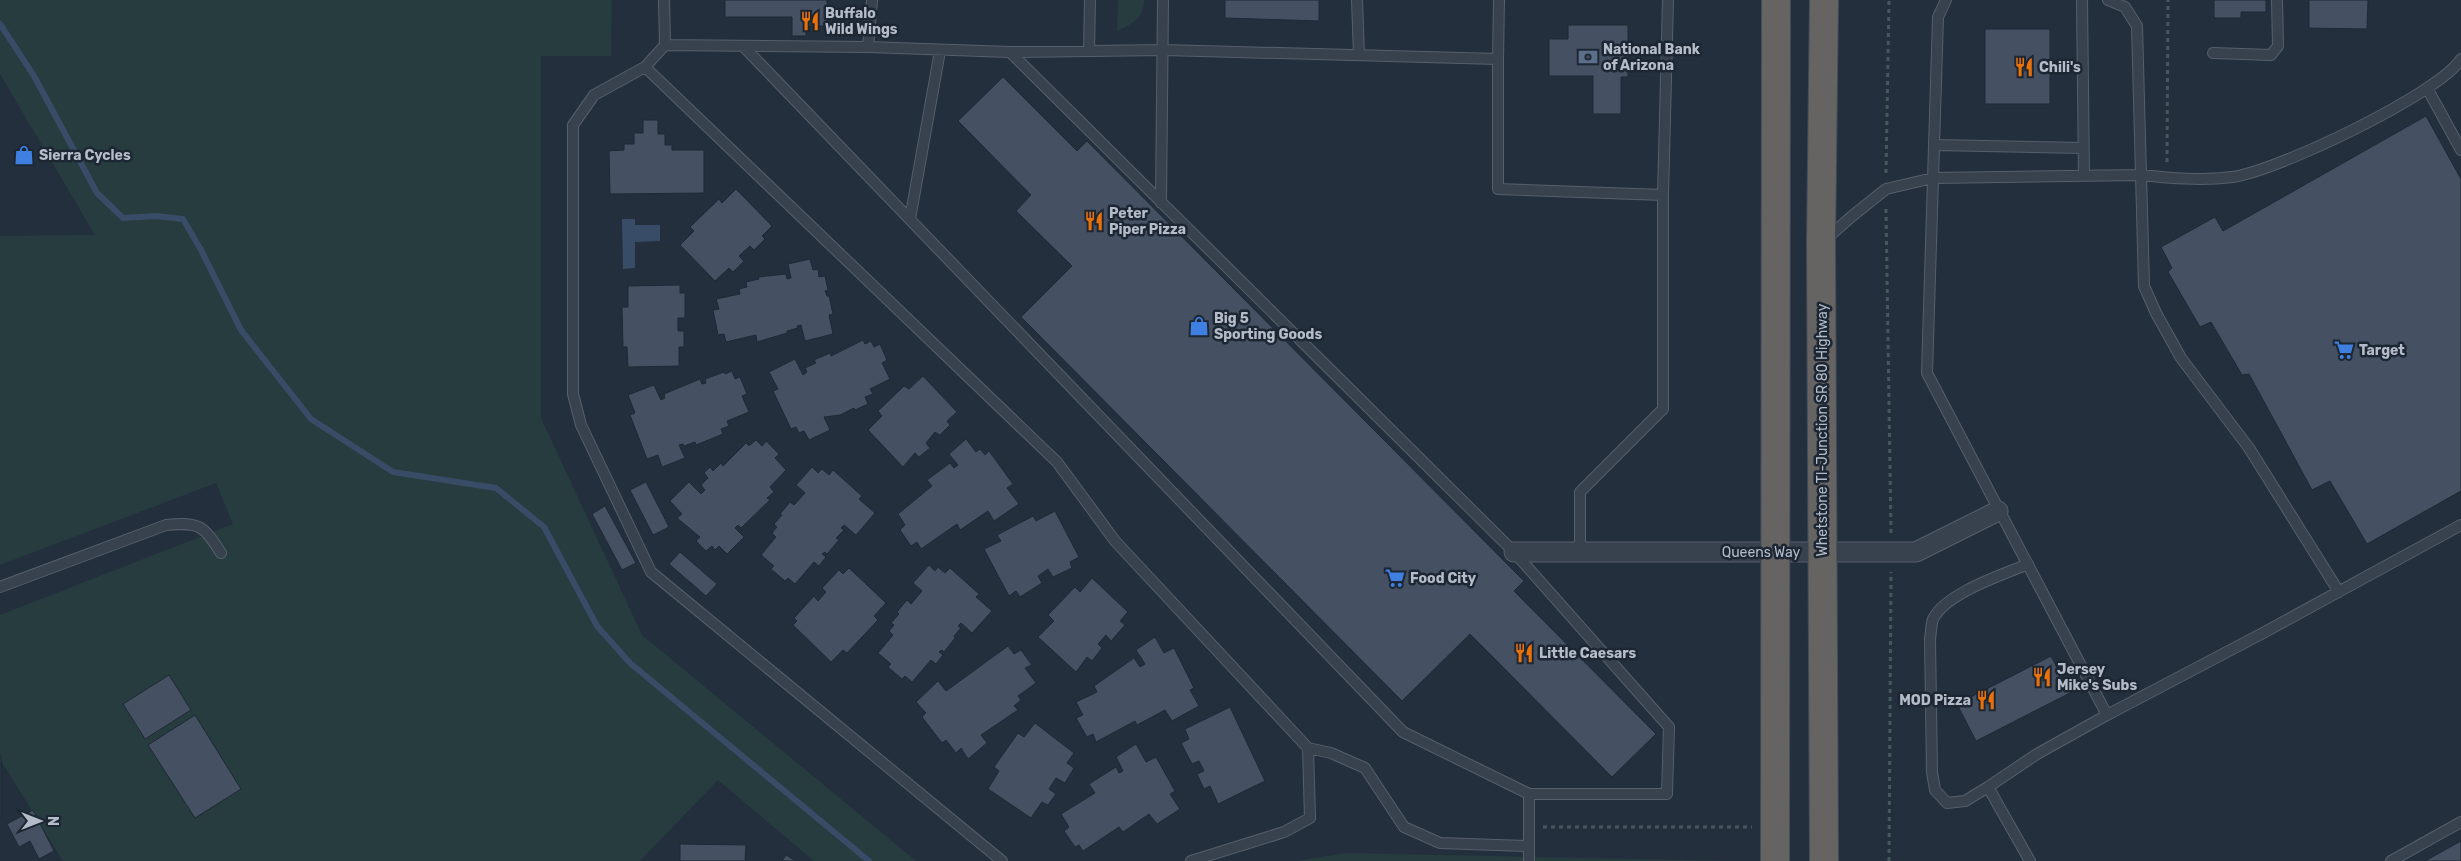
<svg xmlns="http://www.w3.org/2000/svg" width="2461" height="861" viewBox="0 0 2461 861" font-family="Rubik,sans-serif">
	<rect width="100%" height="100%" fill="#242f3e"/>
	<path fill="#263c3f" d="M0 0H612L611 56H541V418L642 635 916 861H814L718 780 640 861H63L0 759V615L233 524 216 483 0 565V236L95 235 0 74Z
		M1118 0H1144C1144 18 1133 24 1117 31Z
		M1346 853 1732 861H1296Z"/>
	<path fill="#394c67" d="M622 219H635V225H660V241L635 242V268L623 269Z"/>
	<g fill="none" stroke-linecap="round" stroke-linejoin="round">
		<path stroke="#394c67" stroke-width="6" d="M0 24 34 76 97 193 123 218 156 216 183 219 201 250 241 330 311 419 393 472 496 488 544 527 597 626 630 663 869 861"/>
	</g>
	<path fill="#455162" stroke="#1f2835" d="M725 0H827V26H806V36H792V17H725Z
		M1225 0H1319V21L1225 18Z
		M2214 0H2266V12H2241V18H2214Z
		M2309 0H2368L2367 29 2309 28Z
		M1568 25H1628V77H1621V114H1593V76H1549V39H1568Z
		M1985 29H2050V63L2062 64V71H2050V104H1985Z
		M1003 77 1077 151 1087 141 1524 581 1514 591 1656 734 1612 777 1470 634 1402 701 1021 317 1072 266 1016 211 1031 195 958 121Z
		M2426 116 2461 179V491L2367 544 2330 481 2312 490 2249 374 2242 375 2211 322 2200 327 2168 272 2172 268 2161 247 2215 217 2223 231Z
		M643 120H658V134H665V145H672V150H704V193L610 194 609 151 624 150V144H634V133H643Z
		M736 189 772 226 762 236 765 239 754 250 750 246 739 256 744 261 733 272 729 268 715 281 680 245 694 231 690 227 719 199 722 203Z
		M810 259 813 270 818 269 819 277 825 276 828 290 825 291 827 296H829L833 314 829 315 833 334 805 341 801 325 797 326 798 328 787 331V333L757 342 756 335 726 342 724 334 718 335 713 310 719 309 716 299 740 294 739 289 747 287 746 282 759 279 758 277 786 274 787 279 791 278 788 264Z
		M680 285V293H685V318H678V331H684V347H679V366L628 367 627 347H623L622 307H628V286Z
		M863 340 865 344 871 341 874 347 880 344 887 360 882 363 890 379 870 389 873 394 865 397 868 404 855 410 854 408 840 415 824 417 830 430 809 440 804 431 799 433 796 427 791 429 773 391 778 389 769 372 795 359 803 375 807 372 805 368 816 363 814 360 830 353 831 356Z
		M732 371 735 379 740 377 747 394 742 396 749 412 727 421 729 426 721 429 723 434 696 445 695 442 684 446 683 444 679 445 685 458 662 467 658 455 647 459 630 415 635 413 628 395 654 385 661 400 665 398 664 394 700 379 702 384 706 383 705 379 724 372 725 374Z
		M923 376 957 412 947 421 950 425 940 435 935 432 926 443 930 448 919 457 915 453 903 467 868 430 882 416 878 411 904 386 909 389Z
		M966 439 976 452 980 449 985 455 989 451 1013 484 1007 488 1019 504 994 521 988 511 960 530 957 524 921 549 917 542 911 546 900 530 905 525 898 514 932 486 927 480 950 463 954 468 958 465 949 454Z
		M756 440 762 446 766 441 779 454 775 458 786 470 770 487 774 492 767 498 770 500 741 528 738 525 735 528 744 537 727 554 719 546 715 550 712 546 706 551 696 541 700 537 677 518 682 514 670 501 689 482 701 494 705 490 701 485 708 478 704 473 710 467 713 471 721 463 723 466 746 443 749 446Z
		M812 467 818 473 822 469 829 475 833 470 862 496 859 499 875 513 856 535 844 525 841 528 844 530 836 538 839 540 827 554 825 552 822 554 826 557 819 566 814 562 795 584 788 578 785 581 771 569 774 566 761 555 776 537 772 533 777 527 774 524 782 515 780 514 790 502 794 505 805 493 796 485Z
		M646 482 669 527 653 535 630 490Z
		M605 506 636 563 622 570 592 514Z
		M1055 511 1079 557 1070 562 1072 568 1053 577 1048 569 1038 576 1042 583 1020 597 1016 591 1009 596 984 549 1001 541 997 535 1033 516 1036 521Z
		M680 552 717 584 706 596 669 564Z
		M929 565 935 571 938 567 945 573 950 568 979 594 976 597 992 611 972 633 961 623 958 626 961 628 954 636 955 638 944 652 942 650 939 652 943 655 936 664 931 660 912 682 905 676 902 679 888 667 891 664 878 653 893 635 889 631 894 625 891 623 899 614 897 612 907 600 911 604 922 591 913 583Z
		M849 568 886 603 874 616 878 620 847 653 843 650 831 662 793 625 797 621 794 618 814 596 818 601 826 592 822 588 839 570 843 574Z
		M1092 578 1128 612 1120 621 1125 625 1111 641 1106 635 1098 644 1102 648 1092 661 1087 657 1076 672 1038 637 1054 621 1048 615 1075 587 1080 592Z
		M1155 637 1164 653 1174 648 1194 688 1190 690 1199 706 1172 721 1165 710 1137 725 1135 721 1096 742 1093 734 1087 737 1076 718 1083 715 1076 702 1097 692 1094 686 1134 658 1140 667 1145 664 1136 650Z
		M1008 646 1014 654 1021 650 1032 665 1025 668 1036 683 1018 696 1021 700 1014 706 1018 710 981 735 987 743 968 759 961 748 956 753 946 740 942 743 922 717 926 713 916 702 938 681 946 691Z
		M2051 656 2070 693 1976 741 1957 704Z
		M169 675 191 710 145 739 123 704Z
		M1230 707 1265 781 1218 804 1210 786 1204 789 1197 774 1204 771 1199 761 1192 764 1181 743 1189 739 1185 729Z
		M195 715 241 789 195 818 148 745Z
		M1035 723 1074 753 1067 763 1074 768 1065 783 1056 778 1049 789 1056 794 1048 805 1042 802 1031 818 988 789 999 771 994 767 1018 733 1024 737Z
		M1136 744 1146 762 1156 757 1175 791 1170 794 1180 809 1157 824 1149 814 1123 832 1119 827 1083 851 1079 845 1075 847 1064 831 1069 827 1061 814 1095 793 1089 784 1116 767 1119 773 1123 771 1116 757Z
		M0 756H1V817H0Z
		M33 810 54 851 39 859 30 841 19 847 7 824Z
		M2461 841V861H2425Z
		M680 844 746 845 745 861H680Z
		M786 855 796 861H782Z"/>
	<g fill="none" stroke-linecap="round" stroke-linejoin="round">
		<defs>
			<path id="service" d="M664 0 665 45
				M1357 0 1359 55
				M1946 0 1938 17 1927 373 2107 715 2263 633 2461 525
				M2082 0 2084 176
				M2108 0 2125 7 2137 26 2144 286 2156 313 2181 358 2249 448 2339 592
				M743 46 1403 732 1529 794
				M868 47 872 0
				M1089 51 1090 0
				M1010 52 1164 50 1498 59V189L1663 195
				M2213 53 2271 55 2278 46 2277 0
				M1498 59 1499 0
				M645 67 1057 462 1115 541 1308 748 1310 818 1284 832 1191 861
				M2427 88 2461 150
				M1935 145 2083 148
				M1161 203 1163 0
				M910 219 940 51
				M1825 240 1851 217 1886 189 1933 178 2140 175C2170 178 2202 181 2232 177 2275 172 2439 94 2461 59
				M1580 552V492L1663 409V195L1668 0
				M0 587 166 525C200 522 203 525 221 553
				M1308 748 1331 753 1365 768 1404 827 1440 843 1529 846
				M1988 787 1965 801 1947 803 1935 790 1932 772 1930 639C1931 633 1931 625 1933 619 1946 593 2002 575 2028 564
				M1002 861 651 572 581 425 573 394V125L594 95 645 67 665 45 868 47 1010 52 1514 552 1669 727 1667 794H1529V861
				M2030 861 1988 787 2037 754 2107 715
				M2391 861 2461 822"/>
			<path id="minor" d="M1514 552H1916L1998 511"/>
			<path id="trunk" d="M1775 861 1776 0
				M1824 861 1821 244 1824 0"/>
		</defs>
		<use href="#service" stroke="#565f6c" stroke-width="12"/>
		<use href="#minor" stroke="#565f6c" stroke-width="21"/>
		<use href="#trunk" stroke="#434c59" stroke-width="30"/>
		<path stroke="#44595c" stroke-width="3" stroke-dasharray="4 4" stroke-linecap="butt" d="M2167 162 2168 0
			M1886 173 1889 0
			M1886 209 1891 533
			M1543 827H1752
			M1889 861 1891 572"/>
		<use href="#service" stroke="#38414e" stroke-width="10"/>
		<use href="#minor" stroke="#38414e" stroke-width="19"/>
		<use href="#trunk" stroke="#656462" stroke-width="28"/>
	</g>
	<defs>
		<symbol id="restaurant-bare" viewBox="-9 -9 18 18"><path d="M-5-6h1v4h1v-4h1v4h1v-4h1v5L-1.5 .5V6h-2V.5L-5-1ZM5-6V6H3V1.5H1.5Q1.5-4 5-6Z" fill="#e8710a" stroke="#1d2633" stroke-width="2.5" paint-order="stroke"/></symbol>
		<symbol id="bank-bare" viewBox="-9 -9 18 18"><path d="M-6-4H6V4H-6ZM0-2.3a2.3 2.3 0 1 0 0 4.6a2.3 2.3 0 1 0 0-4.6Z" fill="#5c6f8a" stroke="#1d2633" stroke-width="2.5" paint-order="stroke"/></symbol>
		<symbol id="shop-bare" viewBox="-9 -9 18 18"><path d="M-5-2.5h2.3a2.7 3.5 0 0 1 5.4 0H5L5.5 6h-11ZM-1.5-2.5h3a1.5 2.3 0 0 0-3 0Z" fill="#3f7fe0" stroke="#1d2633" stroke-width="2.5" paint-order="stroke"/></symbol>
		<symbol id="supermarket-bare" viewBox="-9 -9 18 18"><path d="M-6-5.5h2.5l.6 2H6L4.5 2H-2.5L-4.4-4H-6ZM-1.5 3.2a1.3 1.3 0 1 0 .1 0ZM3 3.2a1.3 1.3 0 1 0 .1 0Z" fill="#3f7fe0" stroke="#1d2633" stroke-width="2.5" paint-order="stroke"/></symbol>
	</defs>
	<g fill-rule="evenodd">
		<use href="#restaurant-bare" x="796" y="7" width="28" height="28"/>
		<use href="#bank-bare" x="1574" y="43" width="28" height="28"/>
		<use href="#restaurant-bare" x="2010" y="53" width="28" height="28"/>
		<use href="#shop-bare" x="10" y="141" width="28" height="28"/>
		<use href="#restaurant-bare" x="1080" y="207" width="28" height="28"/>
		<use href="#shop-bare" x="1185" y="312" width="28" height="28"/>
		<use href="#supermarket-bare" x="2330" y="336" width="28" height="28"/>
		<use href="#supermarket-bare" x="1381" y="564" width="28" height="28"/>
		<use href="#restaurant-bare" x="1510" y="639" width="28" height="28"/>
		<use href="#restaurant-bare" x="2028" y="663" width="28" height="28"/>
		<use href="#restaurant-bare" x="1972" y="686" width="28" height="28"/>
	</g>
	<g text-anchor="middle" stroke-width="5" stroke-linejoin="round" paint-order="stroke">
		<g font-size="14" font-weight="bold" fill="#b4bcc9" stroke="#1d2633" text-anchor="start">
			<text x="825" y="18">Buffalo<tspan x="825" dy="16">Wild Wings</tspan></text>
			<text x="1603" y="54">National Bank<tspan x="1603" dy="16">of Arizona</tspan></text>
			<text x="2039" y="72">Chili's</text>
			<text x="39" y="160">Sierra Cycles</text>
			<text x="1109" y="218">Peter<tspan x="1109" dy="16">Piper Pizza</tspan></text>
			<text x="1214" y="323">Big 5<tspan x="1214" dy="16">Sporting Goods</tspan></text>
			<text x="2359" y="355">Target</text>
			<text x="1410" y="583">Food City</text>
			<text x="1539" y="658">Little Caesars</text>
			<text x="2057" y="674">Jersey<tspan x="2057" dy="16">Mike's Subs</tspan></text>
			<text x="1971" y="705" text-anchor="end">MOD Pizza</text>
		</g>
		<g font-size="14" fill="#b4bcc9" stroke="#1d2633">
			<text transform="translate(1822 430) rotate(-90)" y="5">Whetstone TI-Junction SR 80 Highway</text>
			<text x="1761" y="557">Queens Way</text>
		</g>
	</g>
	<g transform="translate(40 821) rotate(90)" stroke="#1d2633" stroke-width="4" paint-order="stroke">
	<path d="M0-4L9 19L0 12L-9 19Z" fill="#b4bcc9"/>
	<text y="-8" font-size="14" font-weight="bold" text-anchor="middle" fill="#b4bcc9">N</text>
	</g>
</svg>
